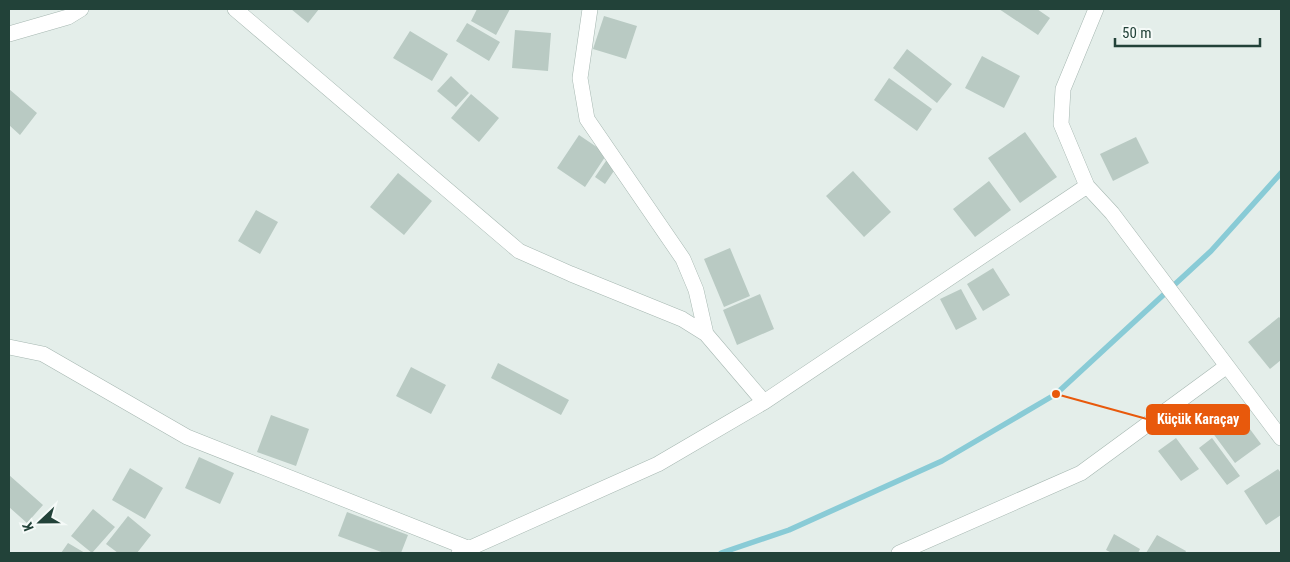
<svg xmlns="http://www.w3.org/2000/svg" width="1290" height="562" viewBox="0 0 1290 562" font-family="'Roboto Condensed',sans-serif">
	<rect width="100%" height="100%" fill="#e4eeea"/>
	<g fill="none" stroke-linecap="round" stroke-linejoin="round">
		<path stroke="#89cbd6" stroke-width="5.5" d="M721 553 789 530 942 461 1056 394 1211 251 1281 173"/>
	</g>
	<path fill="#b9cac3" d="M291 9H319L308 23Z
		M477 9H510L496 35 471 21Z
		M999 9H1037L1050 18 1038 35Z
		M604 16 637 26 626 59 593 49Z
		M467 23 500 42 489 61 456 41Z
		M515 30 551 33 548 71 512 68Z
		M410 31 448 54 432 81 393 58Z
		M907 49 952 84 937 103 893 68Z
		M982 56 1020 76 1004 108 965 88Z
		M451 76 469 93 456 107 437 91Z
		M889 78 932 109 917 131 874 100Z
		M9 89 37 113 20 135 9 125Z
		M471 94 499 118 479 142 451 118Z
		M1025 132 1057 177 1020 203 988 158Z
		M579 135 607 154 585 187 557 168Z
		M1136 137 1149 163 1113 181 1100 154Z
		M608 158 618 165 605 184 595 177Z
		M853 171 891 212 864 237 826 196Z
		M398 173 432 201 404 235 370 207Z
		M989 181 1011 210 975 237 953 209Z
		M256 210 278 222 260 254 238 241Z
		M730 248 750 296 724 307 704 259Z
		M993 268 1010 295 983 311 967 284Z
		M961 289 977 319 956 330 940 299Z
		M760 294 774 329 737 345 723 310Z
		M1279 317 1281 319V360L1270 369 1248 342Z
		M498 363 569 400 561 415 491 378Z
		M411 367 446 385 431 414 396 396Z
		M1238 413 1261 444 1235 463 1212 432Z
		M271 415 309 429 296 466 257 452Z
		M1176 438 1199 469 1181 481 1158 451Z
		M1212 438 1240 476 1227 485 1199 448Z
		M199 457 234 473 220 504 185 488Z
		M130 468 163 488 145 519 112 500Z
		M1278 469 1281 473V515L1266 525 1244 491Z
		M9 475 43 505 27 523 9 507Z
		M93 509 115 527 92 553 71 536Z
		M347 512 408 535 401 553H384L338 536Z
		M128 516 151 535 137 553H118L106 544Z
		M1114 534 1140 549 1138 553H1112L1106 550Z
		M1157 535 1186 551 1185 553H1146Z
		M68 543 85 553H61Z"/>
	<g fill="none" stroke-linecap="round" stroke-linejoin="round">
		<defs>
			<path id="minor" d="M235 9 519 251 571 274 682 319 706 334 764 402
				M590 9 580 78 587 119 683 259 696 290 706 334
				M1096 9 1063 89 1061 124 1087 186 1112 213 1227 366
				M9 34 68 17 81 9
				M9 347 43 354 187 437 470 549
				M459 553 658 464 764 402 1087 186
				M899 553 1081 473 1227 366 1281 438"/>
		</defs>
		<use href="#minor" stroke="#a6b7b1" stroke-width="16"/>
		<use href="#minor" stroke="#fff" stroke-width="15"/>
	</g>
	<path fill="none" stroke="#e8590c" stroke-width="2" d="M1056 394L1147 419"/>
	<circle fill="#e8590c" stroke="#f5faf8" stroke-width="2" cx="1056" cy="394" r="5"/>
	<rect fill="#e8590c" stroke="#e8590c" stroke-width="2" x="1147" y="405" width="102" height="29" rx="5"/>
	<g font-size="14" text-anchor="middle" font-weight="bold" fill="#fff">
		<text x="1198" y="424">Küçük Karaçay</text>
	</g>
	<rect width="1290" height="562" fill="none" stroke="#224239" stroke-width="20"/>
	<g transform="translate(40 522) rotate(248)" stroke="#f5faf8" stroke-width="4" paint-order="stroke">
	<path d="M0-4L9 19L0 12L-9 19Z" fill="#224239"/>
	<text y="-8" font-size="14" font-weight="bold" text-anchor="middle" fill="#224239">K</text>
	</g>
	<path d="M1115 38v8h145v-8" fill="none" stroke="#224239" stroke-width="2.5"/>
	<text x="1122" y="38" font-size="15" fill="#224239" stroke="#f5faf8" stroke-width="4" paint-order="stroke">50 m</text>
</svg>
